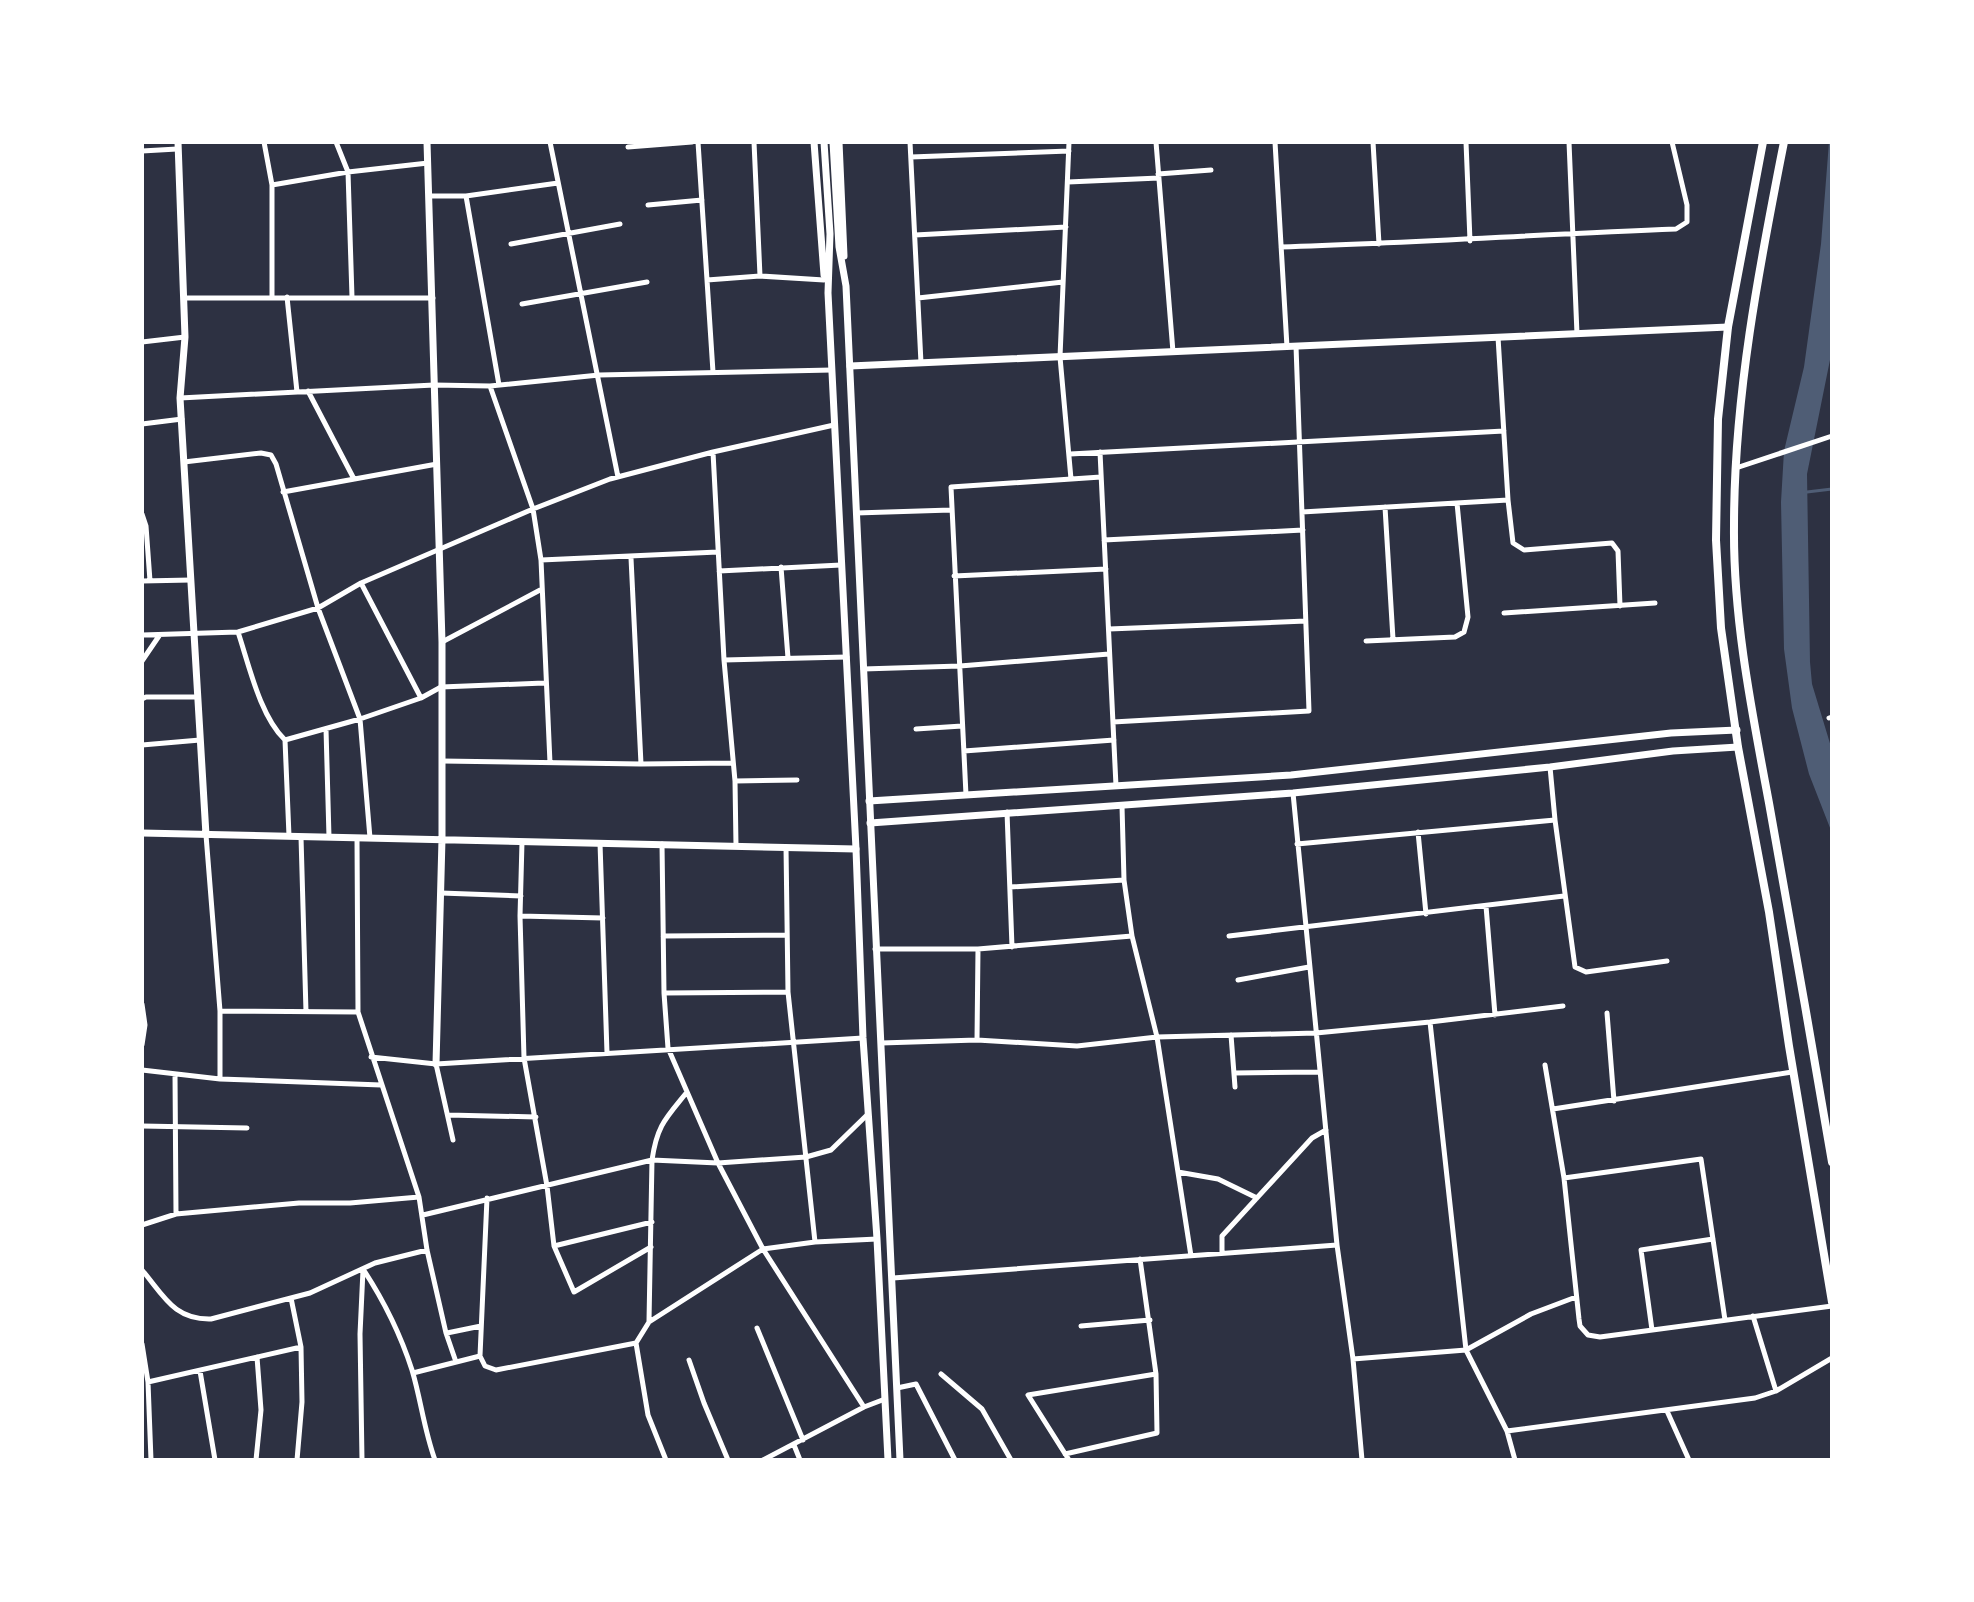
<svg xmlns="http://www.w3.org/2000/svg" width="1974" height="1602" viewBox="0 0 1974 1602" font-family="'Source Sans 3',sans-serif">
	<rect width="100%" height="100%" fill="#2d3142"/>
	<path fill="#4f5d75" d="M1829 142H1832V350L1807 474 1810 662 1812 684 1832 750V833L1809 774 1792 708 1784 649 1781 502 1784 451 1804 367 1821 244Z"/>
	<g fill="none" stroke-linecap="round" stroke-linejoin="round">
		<path stroke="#4f5d75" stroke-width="3" d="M1807 492 1832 489"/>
		<path stroke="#fff" stroke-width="5" d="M264 142 272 185V297
			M336 142 348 172 352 297
			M550 142 618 477
			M698 142 713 372
			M754 142 760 276
			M910 142 921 363
			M1069 142 1060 357 1071 479
			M1156 142 1173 352
			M1275 142 1287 347
			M1373 142 1379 244
			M1466 142 1470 241
			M1569 142 1577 334
			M628 147 692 142
			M142 151 177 149
			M911 157 1069 151
			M1158 174 1211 170
			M1068 182 1159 178
			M272 185 348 172 428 163
			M429 196H466L558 183
			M466 196 499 385
			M648 205 702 200
			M915 235 1066 227
			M511 244 620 224
			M1281 247C1413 243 1544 234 1676 229L1687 222V205L1672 142
			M707 280 760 276 824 280
			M287 297 297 392
			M184 298H433
			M918 298 1063 282
			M522 304 647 282
			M1498 337 1508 500 1513 543 1524 550 1612 543 1618 551 1620 606
			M142 342 185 337
			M490 386 533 509 541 560 550 763
			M308 391 354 479
			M180 398 434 385 490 386 599 375 832 370
			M142 424 182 419
			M713 452 724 660 735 781 736 846
			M1100 452 1116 786
			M1070 454 1504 431
			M184 462 261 453 271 455 276 464 318 608 360 719 370 838
			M1736 468 1832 436
			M283 492 437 464
			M1385 507 1393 639
			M1302 512 1508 500
			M856 513 951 510
			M142 514 146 526 150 581
			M1104 540 1303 530
			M631 558 641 764
			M541 560 718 552
			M781 567 788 658
			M719 571 841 565
			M954 576 1106 569
			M142 581 191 580
			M361 583 421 698
			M1504 613 1655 603
			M1109 629 1306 621
			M238 632C249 665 260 716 285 740
			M142 635 238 632 318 608 361 583 533 509 610 479 713 452 834 425
			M1366 641 1455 637 1464 632 1468 617 1457 503
			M442 642 542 589
			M724 660 847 657
			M142 661 159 636
			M863 669 960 666 1109 654
			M142 699 146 697H198
			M1829 718 1832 717
			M1113 722 1309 711 1296 346
			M326 729 329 837
			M916 729 962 726
			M142 745 200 740
			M964 751 1114 740
			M442 761 641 764 733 763
			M1550 767 1555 820 1575 967 1586 972 1667 961
			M735 781 797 780
			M1293 793 1337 1245 1353 1359 1362 1460
			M966 795 951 487 1101 477
			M1122 806 1124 880 1132 936 1157 1037 1191 1256
			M1007 812 1012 947
			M1418 832 1426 914
			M206 835 220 1011V1079
			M289 836 285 740 360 719 421 698 441 687 544 683
			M301 837 306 1012
			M357 838 358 1012 419 1197 427 1250 446 1333 456 1362
			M522 842 520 916 524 1058 547 1186 554 1246 574 1292 651 1247
			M600 843 607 1053
			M662 844 664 993 668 1048 718 1163 763 1249 864 1407
			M1297 844 1555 820
			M786 847 788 992 815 1242
			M1010 887 1124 880
			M441 893 521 896
			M1486 906 1495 1015
			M520 916 603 918
			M663 936 786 935
			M1229 936 1564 896
			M875 949H978L1132 936
			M1238 980 1309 967
			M664 993 788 992
			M142 1004 145 1025 142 1045
			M220 1011 358 1012
			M1607 1013 1614 1101
			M1430 1022 1466 1350 1507 1431 1515 1460
			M1231 1035 1235 1087
			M977 1040 978 949
			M881 1043 977 1040 1077 1046 1157 1037 1316 1033 1430 1022 1563 1006
			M371 1057 436 1064 863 1038
			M436 1064 453 1140
			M1545 1065 1564 1178 1579 1319 1580 1326 1588 1335 1600 1337 1832 1306
			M142 1070 220 1079 381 1085
			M1234 1073 1320 1072
			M175 1074 176 1214
			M1553 1109 1792 1072
			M448 1115 536 1117
			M142 1126 247 1128
			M1178 1172 1218 1179 1257 1198
			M1564 1178 1701 1159 1725 1320
			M487 1198 480 1356 485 1366 496 1370 636 1343
			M423 1215 652 1160 718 1163 806 1157 831 1150 868 1114
			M142 1225 176 1214 299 1203H350L419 1197
			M554 1246 652 1222
			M1222 1253V1236L1312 1138 1326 1130
			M363 1269C384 1301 400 1333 412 1370 421 1400 424 1430 435 1460
			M142 1270C164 1296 174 1320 211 1319L310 1293 375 1263 427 1250
			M893 1278 1337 1245
			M291 1298 301 1347 302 1402 297 1460
			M1753 1316 1776 1391
			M649 1321 652 1160C657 1125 666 1118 687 1092
			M1081 1326 1150 1320
			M757 1328 803 1440
			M1652 1330 1641 1250 1713 1239
			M447 1333 481 1326
			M142 1344 148 1382 151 1460
			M1353 1359 1466 1350 1531 1314 1576 1297
			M689 1360 704 1403 728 1460
			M200 1371 215 1460
			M413 1373 480 1356
			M941 1374 982 1409 1011 1460
			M148 1382 301 1347
			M897 1388 916 1384 955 1460
			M1667 1411 1689 1460
			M1507 1431 1755 1398 1776 1391 1832 1358
			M794 1445 800 1460
			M1065 1454 1157 1433 1156 1374 1140 1259
			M256 1460 261 1410 257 1357
			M362 1460 360 1334 363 1270
			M666 1460 648 1415 636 1343 649 1322 763 1249 815 1242 877 1239
			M763 1460 864 1407 885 1399
			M1069 1460 1028 1395 1156 1374"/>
		<path stroke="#fff" stroke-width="7" d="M178 142 185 337 180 398 206 835
			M427 142 442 642V839L436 1064
			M850 366 1728 327
			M869 801 1291 775 1671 733 1737 730
			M870 823 1293 793 1550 767 1673 751 1738 747
			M142 833 856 849"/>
		<path stroke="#fff" stroke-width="7" d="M814 142 824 275
			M824 142 830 234 828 293 856 849 863 1038 877 1239 888 1460
			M833 142 839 247 846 286 900 1460
			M839 142 844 256"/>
		<path stroke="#fff" stroke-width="8" d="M1763 142 1728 327 1718 419 1716 540 1721 628 1738 747 1769 912 1789 1046 1832 1302
			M1784 142C1759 268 1734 397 1734 526 1733 619 1752 712 1769 803 1790 923 1812 1042 1832 1162"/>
	</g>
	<rect width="1974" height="1602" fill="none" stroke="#ffffff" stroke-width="288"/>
</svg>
